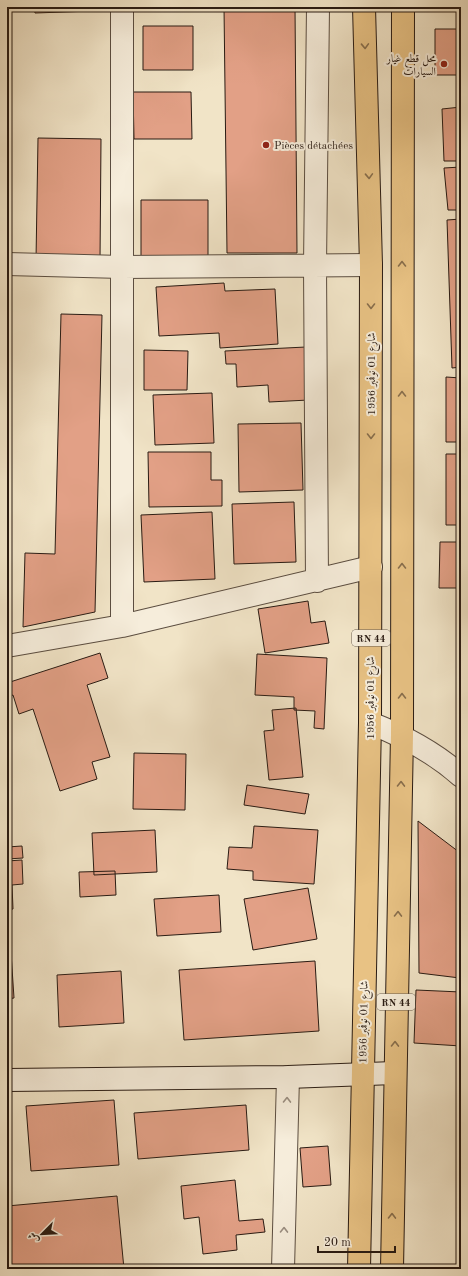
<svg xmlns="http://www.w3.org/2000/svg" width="468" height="1276" viewBox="0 0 468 1276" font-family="'Old Standard TT',Amiri,serif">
	<rect width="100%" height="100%" fill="#f1e4c7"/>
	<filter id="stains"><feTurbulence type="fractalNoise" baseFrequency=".005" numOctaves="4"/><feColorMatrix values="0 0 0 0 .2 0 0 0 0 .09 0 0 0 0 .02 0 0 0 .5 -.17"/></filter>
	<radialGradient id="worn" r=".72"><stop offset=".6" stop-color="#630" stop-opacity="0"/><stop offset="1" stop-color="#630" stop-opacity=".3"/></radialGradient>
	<path fill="#e2a086" stroke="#291b13" d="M34 7H92V11L35 13Z
		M224 7H295L297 253H227Z
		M143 26H193V70H143Z
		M435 29H461V75H435Z
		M133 92H191L192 139H134Z
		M461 107V161H444L442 109Z
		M38 138 101 139 100 261 36 260Z
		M461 167V210H448L444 168Z
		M141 200H208V257H141Z
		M461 219V367L452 368 447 220Z
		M224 283 225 291 275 289 278 344 220 348 219 333 159 336 156 287Z
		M61 314 102 315 95 612 23 627 25 553 55 554Z
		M306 347 309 400 269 402 268 385 237 387 236 364H226L225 351Z
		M144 350 188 351 187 390H144Z
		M446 377 461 378V442H446Z
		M212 393 214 443 155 445 153 395Z
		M301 423 303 490 239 492 238 424Z
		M148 452H211V480H222V506L149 507Z
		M446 454H461V525H446Z
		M294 502 296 562 234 564 232 504Z
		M212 512 215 579 144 582 141 515Z
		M440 542H461V588H439Z
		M7 571 10 634 7 635Z
		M308 601 311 623 325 621 329 643 265 653 258 609Z
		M100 653 108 678 87 685 110 757 92 762 97 779 60 791 33 709 19 714 13 695 7 697V683Z
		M257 654 327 658 324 729 314 728 315 711 294 710V697L255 695Z
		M296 708 303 777 269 780 264 731 274 730 272 710Z
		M134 753 186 754 185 810 133 809Z
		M247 785 309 794 305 814 244 805Z
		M418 821 459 852 460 978 419 973Z
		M254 826 318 830 314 884 253 880V871L227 869 229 847 252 848Z
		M155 830 157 872 94 875 92 833Z
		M22 846 23 858 7 859V847Z
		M22 860 23 884 12 885 13 909 7 910V861Z
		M115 871 116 895 80 897 79 872Z
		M308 888 317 939 253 950 244 899Z
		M219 895 221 932 157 936 154 899Z
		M7 938H10L14 998 7 999Z
		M315 961 319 1031 184 1040 179 970Z
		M121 971 124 1023 59 1027 57 975Z
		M416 990 461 992V1046L414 1043Z
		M114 1100 119 1165 31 1171 26 1106Z
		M246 1105 249 1150 138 1159 134 1113Z
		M328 1146 331 1185 303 1187 300 1148Z
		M235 1180 239 1221 263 1219 265 1232 236 1235 237 1250 203 1254 199 1217 184 1219 181 1186Z
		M117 1196 124 1269H7V1206Z"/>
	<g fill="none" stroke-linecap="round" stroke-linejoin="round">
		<defs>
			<path id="minor" d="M7 264 122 267 371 265
				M317 581 315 266 318 7
				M122 626V7
				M7 646 122 626 371 567
				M370 723C404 736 434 752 461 776
				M283 1269 288 1077"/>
			<path id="secondary" d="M7 1080 288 1077 394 1073"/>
			<path id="primary" d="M359 1269 370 723 371 265 364 7
				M392 1269 402 735 403 7"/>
		</defs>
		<use href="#minor" stroke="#5b4d40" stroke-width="24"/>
		<use href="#secondary" stroke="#291b13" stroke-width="24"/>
		<use href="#primary" stroke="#291b13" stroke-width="24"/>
		<use href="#minor" stroke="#f6eddb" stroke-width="22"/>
		<use href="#secondary" stroke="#f6eddb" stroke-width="22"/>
		<use href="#primary" stroke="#e8c284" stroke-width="22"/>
	</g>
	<defs><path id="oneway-chevron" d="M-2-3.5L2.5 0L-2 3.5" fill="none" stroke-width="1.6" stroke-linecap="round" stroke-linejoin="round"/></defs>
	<g stroke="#886e4c">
		<use href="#oneway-chevron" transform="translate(365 46) rotate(88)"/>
		<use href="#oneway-chevron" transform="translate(369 176) rotate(88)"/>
		<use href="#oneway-chevron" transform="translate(402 264) rotate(-90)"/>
		<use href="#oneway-chevron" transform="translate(371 306) rotate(90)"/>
		<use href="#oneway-chevron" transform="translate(402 394) rotate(-90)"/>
		<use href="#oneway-chevron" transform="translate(371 436) rotate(90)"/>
		<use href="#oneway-chevron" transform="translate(402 566) rotate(-90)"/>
		<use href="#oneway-chevron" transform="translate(402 696) rotate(-90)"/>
		<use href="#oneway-chevron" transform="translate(401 784) rotate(-89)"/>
		<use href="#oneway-chevron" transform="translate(398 914) rotate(-89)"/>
		<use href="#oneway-chevron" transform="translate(395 1044) rotate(-89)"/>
		<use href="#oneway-chevron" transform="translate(392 1216) rotate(-89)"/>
	</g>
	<g stroke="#9a8e81">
		<use href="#oneway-chevron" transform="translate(287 1100) rotate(-89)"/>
		<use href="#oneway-chevron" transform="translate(284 1230) rotate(-89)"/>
	</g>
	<g fill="#8f2418" stroke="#f6eddb" stroke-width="1.5">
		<circle cx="444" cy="64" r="4"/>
		<circle cx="266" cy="145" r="4"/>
	</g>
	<g text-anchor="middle" stroke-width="4" stroke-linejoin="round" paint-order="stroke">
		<g fill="#f6eddb" stroke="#665a4f" stroke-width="1">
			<rect x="352" y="630" width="38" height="16" rx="3"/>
			<rect x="377" y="994" width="38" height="16" rx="3"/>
		</g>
		<g font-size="10" font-weight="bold" fill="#291b13">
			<text x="371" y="642">RN 44</text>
			<text x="396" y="1006">RN 44</text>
		</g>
		<g font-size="11" fill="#291b13" stroke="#f6eddb" text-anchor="end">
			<text x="436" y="62">محل قطع غيار<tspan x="436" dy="13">السيارات</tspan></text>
			<text x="274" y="149" text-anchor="start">Pièces détachées</text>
		</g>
		<g font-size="11" fill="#291b13" stroke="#f6eddb">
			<text transform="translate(371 374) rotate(-90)" y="4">شارع 01 نوفمبر 1956</text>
			<text transform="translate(370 698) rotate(-90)" y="4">شارع 01 نوفمبر 1956</text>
			<text transform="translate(363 1022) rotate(-89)" y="4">شارع 01 نوفمبر 1956</text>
		</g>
	</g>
	<rect width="468" height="1276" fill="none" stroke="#f1e4c7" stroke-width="24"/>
	<rect x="8" y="8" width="452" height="1260" fill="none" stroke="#291b13" stroke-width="2"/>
	<rect x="12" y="12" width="444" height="1252" fill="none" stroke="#291b13"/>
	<g transform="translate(42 1234) rotate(246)" stroke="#f6eddb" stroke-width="3" paint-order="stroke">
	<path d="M0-3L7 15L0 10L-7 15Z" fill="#291b13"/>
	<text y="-6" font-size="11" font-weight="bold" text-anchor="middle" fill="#291b13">ش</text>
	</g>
	<path d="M318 1246v6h77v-6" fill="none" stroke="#291b13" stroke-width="2"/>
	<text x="324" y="1246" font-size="12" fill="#291b13" stroke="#f6eddb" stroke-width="3" paint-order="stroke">20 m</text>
	<rect width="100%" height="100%" filter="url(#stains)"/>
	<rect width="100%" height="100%" fill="url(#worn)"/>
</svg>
